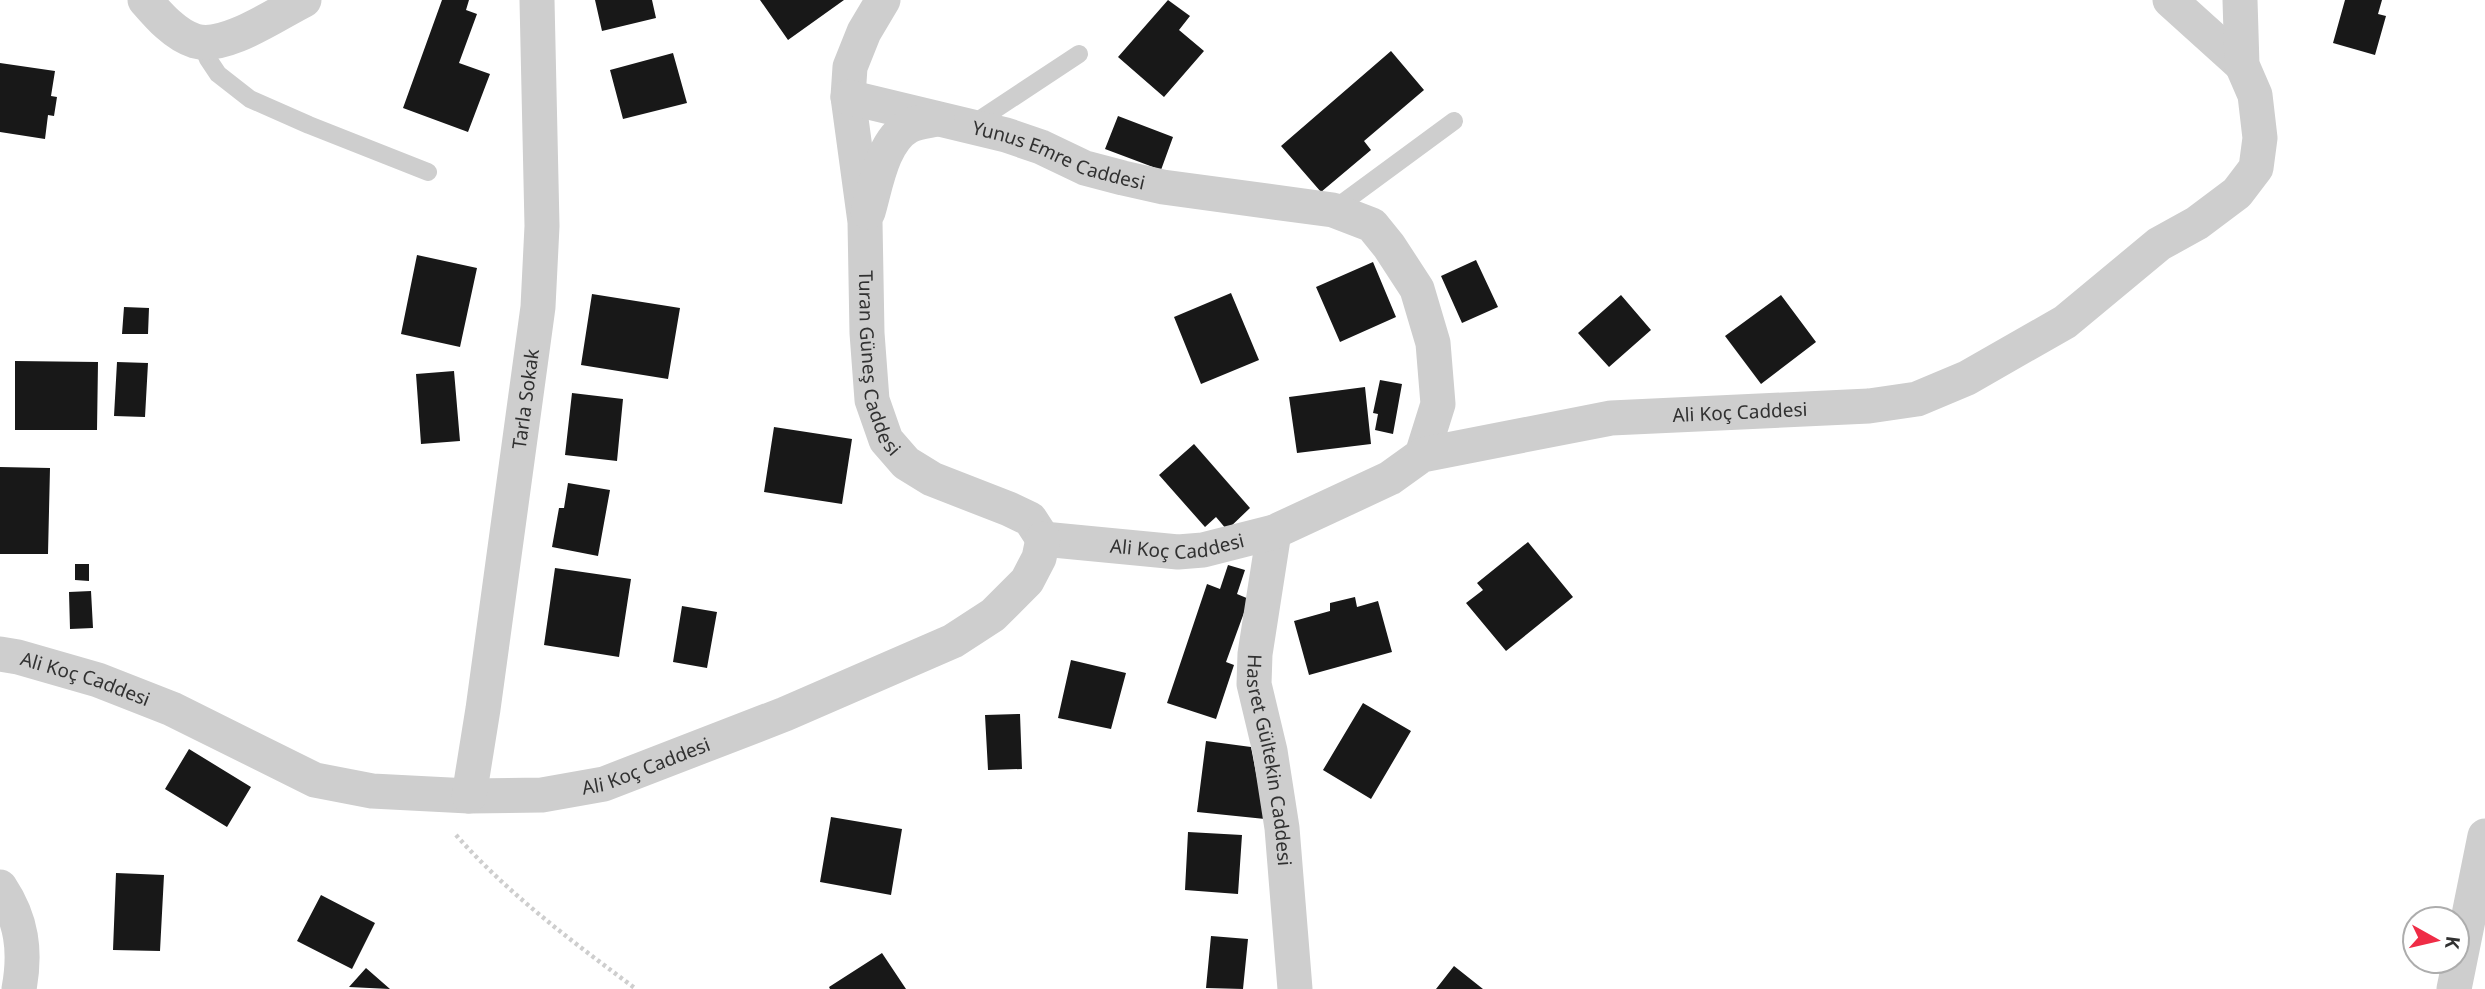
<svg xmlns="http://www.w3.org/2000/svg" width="2485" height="989" viewBox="0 0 2485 989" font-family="'Noto Sans',sans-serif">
	<rect width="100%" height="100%" fill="#fff"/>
	<path fill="#181818" d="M442 0H469L466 10 477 14 459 63 490 74 468 132 403 108Z
		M595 0H652L656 18 602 31Z
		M760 0H844L788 40Z
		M1168 0 1190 16 1179 30 1204 51 1164 97 1118 57Z
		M2345 0H2382L2378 14 2386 16 2375 55 2333 43Z
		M1391 51 1424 90 1364 141 1371 150 1321 192 1281 146Z
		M673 53 687 103 623 119 610 70Z
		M0 63 55 71 51 96 57 97 54 116 48 115 45 139 0 132Z
		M1118 116 1173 137 1161 170 1105 149Z
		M417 255 477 268 460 347 401 334Z
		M1476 260 1498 307 1462 323 1441 276Z
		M1373 262 1396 317 1340 342 1316 287Z
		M1231 293 1259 360 1201 384 1174 317Z
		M592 294 680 308 668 379 581 365Z
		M1621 295 1651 330 1609 367 1578 333Z
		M1781 295 1816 342 1761 384 1725 336Z
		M124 307 149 308 148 334H122Z
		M15 361 98 362 97 430H15Z
		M117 362 148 363 145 417 114 416Z
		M454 371 460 441 421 444 416 374Z
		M1380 380 1402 384 1393 434 1375 430 1378 414 1373 413Z
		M1365 387 1371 444 1297 453 1289 397Z
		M572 393 623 399 617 461 565 455Z
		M774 427 852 439 842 504 764 492Z
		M1194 444 1250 508 1227 530 1216 517 1205 527 1159 475Z
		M0 467 50 468 48 554H0Z
		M568 483 610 490 598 556 552 547 559 508H564Z
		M1528 542 1573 597 1506 651 1466 603 1483 590 1477 583Z
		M75 564H89V581L75 580Z
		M1228 565 1245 570 1237 594 1249 599 1226 662 1234 665 1216 719 1167 703 1207 584 1220 589Z
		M555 568 631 579 619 657 544 645Z
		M91 591 93 628 70 629 69 592Z
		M1355 597 1357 607 1378 601 1392 652 1309 675 1294 621 1330 611V603Z
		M682 606 717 612 707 668 673 662Z
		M1071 660 1126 673 1111 729 1058 718Z
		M1363 703 1411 731 1371 799 1323 770Z
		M1020 714 1022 769 988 770 985 715Z
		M1206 741 1251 747 1265 819 1197 812Z
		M189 749 251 787 227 827 165 789Z
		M831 817 902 829 891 895 820 882Z
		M1188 832 1242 835 1238 894 1185 890Z
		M116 873 164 875 160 951 113 950Z
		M321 895 375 923 352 969 297 941Z
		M1211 936 1248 939 1243 989 1206 988Z
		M882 953 906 989H830L829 987Z
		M1454 966 1483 989H1436Z
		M366 968 390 989 349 987Z"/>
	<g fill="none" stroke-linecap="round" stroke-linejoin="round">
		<path stroke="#cecece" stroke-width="4.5" stroke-dasharray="3.5 3.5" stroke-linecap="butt" d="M456 835C509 895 573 942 636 989"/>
		<path stroke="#cecece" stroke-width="18" d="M201 42 208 59 218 74 250 99 309 125 428 172
			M970 126 1079 54
			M1333 210 1454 121"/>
		<g stroke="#cecece" stroke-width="35">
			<path d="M145 0C158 15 175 35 195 41 225 50 276 14 304 0"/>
			<path id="s1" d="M883 0 864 32 850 67 848 97 865 222 867 333 872 400 886 440 906 463 932 479 1009 509 1030 519 1043 539"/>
			<path d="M2170 0 2242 65"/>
			<path id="s2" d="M848 97 1006 135 1041 147 1085 168 1123 178 1163 187 1333 210 1372 225 1389 246 1417 289 1433 343 1438 404 1422 455"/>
			<path d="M868 212C876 185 882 141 909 126 917 122 928 121 937 119"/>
			<path id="s3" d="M1274 532 1255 654 1254 684 1270 751 1282 828 1295 989"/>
			<path id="s4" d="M1043 539 1178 552 1203 550 1274 532 1390 478 1422 455 1611 418 1869 406 1917 399 1967 378 2065 322 2159 244 2197 223 2237 193 2256 168 2260 138 2255 95 2242 65 2240 0"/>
			<path id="s5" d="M0 654 18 657 98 680 172 709 315 780 372 791 469 796 542 795 604 784 785 714 953 641 993 615 1027 581 1039 558 1043 539"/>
			<path id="s6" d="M469 796 483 709 538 307 542 226 537 0"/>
			<path d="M0 887C22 920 26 951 19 989"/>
			<path d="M2454 989 2485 836"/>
		</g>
	</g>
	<g text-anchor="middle" stroke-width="7" stroke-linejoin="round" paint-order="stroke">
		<g font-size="19" fill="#313131" stroke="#fff">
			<text dy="7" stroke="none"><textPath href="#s2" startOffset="219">Yunus Emre Caddesi</textPath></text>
			<text dy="7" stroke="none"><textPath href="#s1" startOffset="374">Turan Güneş Caddesi</textPath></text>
			<text dy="7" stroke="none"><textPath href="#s6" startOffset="401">Tarla Sokak</textPath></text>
			<text dy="7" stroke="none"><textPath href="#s4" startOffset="723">Ali Koç Caddesi</textPath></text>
			<text dy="7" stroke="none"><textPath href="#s4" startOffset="135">Ali Koç Caddesi</textPath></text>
			<text dy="7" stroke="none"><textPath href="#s5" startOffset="89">Ali Koç Caddesi</textPath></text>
			<text dy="7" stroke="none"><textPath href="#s3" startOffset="231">Hasret Gültekin Caddesi</textPath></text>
			<text dy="7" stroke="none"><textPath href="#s5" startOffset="677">Ali Koç Caddesi</textPath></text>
		</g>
	</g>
	<g transform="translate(2436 940) rotate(98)"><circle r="33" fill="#ffffff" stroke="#adadad" stroke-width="2"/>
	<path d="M0-5L12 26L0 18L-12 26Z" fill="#ef2c46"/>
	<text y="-10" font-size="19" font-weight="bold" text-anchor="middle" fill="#313131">K</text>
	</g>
</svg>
